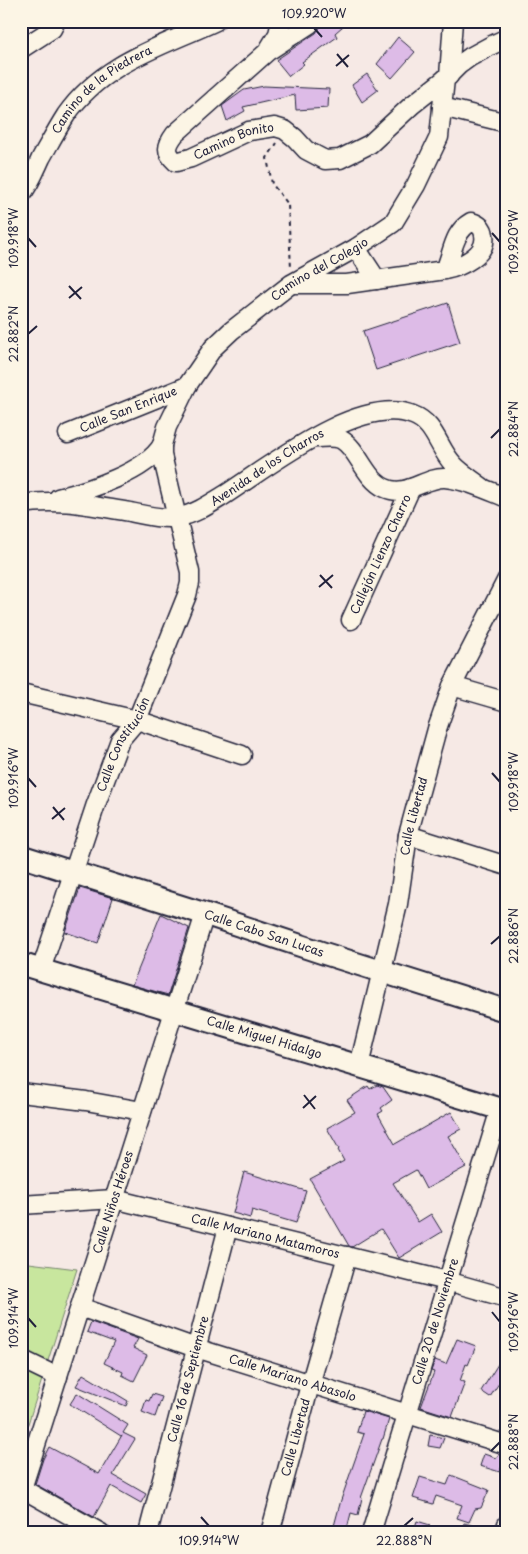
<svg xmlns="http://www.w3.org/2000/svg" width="528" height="1554" viewBox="0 0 528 1554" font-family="'Playpen Sans',sans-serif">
	<rect width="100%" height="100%" fill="#f6e9e5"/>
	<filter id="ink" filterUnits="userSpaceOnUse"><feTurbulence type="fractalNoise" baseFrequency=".02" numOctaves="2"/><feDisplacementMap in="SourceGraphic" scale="10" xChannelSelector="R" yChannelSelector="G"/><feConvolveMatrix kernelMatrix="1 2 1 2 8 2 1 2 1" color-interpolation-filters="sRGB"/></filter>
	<g filter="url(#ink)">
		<path fill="#c8e69e" stroke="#75846c" d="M21 1262 77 1269 21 1446Z"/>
		<path fill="#ddbbe7" stroke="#22223b" d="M328 21H338L343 26 335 33 337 37 302 62 304 64 289 76 276 60 316 33 320 27Z
			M398 37 415 52 392 78 377 64Z
			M367 74 378 90 362 102 352 85Z
			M264 86 329 89 328 108 296 110 295 95 243 107 245 111 227 121 222 106 244 90Z
			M448 303 460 342 376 370 363 331Z
			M80 888 113 898 98 943 65 932Z
			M161 914 189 928 168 995 132 985Z
			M377 1085 383 1087 392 1100 381 1108 383 1111 378 1114 395 1144 451 1112 461 1129 448 1136 466 1167 426 1189 416 1170 393 1183 418 1222 431 1214 442 1232 399 1258 381 1229 352 1247 349 1246 310 1179 344 1161 338 1150 339 1149 327 1128 355 1112 347 1100 368 1086 370 1089Z
			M244 1172 306 1191 296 1223 252 1210 250 1218 233 1213Z
			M91 1322 138 1339 133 1348 147 1355 134 1381 122 1375 123 1372 104 1363 114 1342 87 1332Z
			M457 1339 476 1346 468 1365 466 1364 460 1381 465 1382 452 1417 421 1407 434 1372 431 1371 435 1360 446 1364Z
			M500 1361 507 1365V1371L490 1397 481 1391Z
			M83 1374 128 1401 126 1406 76 1386Z
			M77 1393 128 1425 123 1433 135 1439 113 1475 146 1494 141 1503 111 1486 94 1517 35 1484 43 1459 49 1447 99 1474 122 1435 121 1436 70 1404Z
			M152 1394 162 1397 155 1417 142 1412 146 1400 149 1401Z
			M363 1411 389 1419 383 1439H382L361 1498H362L358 1515 351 1513 346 1533H329L334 1526 341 1500 364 1434 357 1432Z
			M430 1435 444 1438 440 1448 428 1446Z
			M484 1454 496 1458 499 1454 505 1455 500 1472 480 1466Z
			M451 1475 489 1490 481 1508 475 1509 469 1522 457 1518 462 1505 436 1496 433 1504 413 1498 420 1477 447 1485Z
			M417 1521 430 1525 427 1533H413Z
			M464 1523 490 1530 489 1533H461Z"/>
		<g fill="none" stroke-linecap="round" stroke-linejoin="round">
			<defs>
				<g id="minor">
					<path id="s1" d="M281 21 278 34 267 52 175 134C166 146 165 152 176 162L191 158 249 131 275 127 285 130 295 138 306 150 325 160 340 159 370 144 412 105 445 79"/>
					<path d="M21 49 52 29 56 21"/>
					<path d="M270 50 310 24 311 21"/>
					<path d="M449 76 453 21"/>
					<path d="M442 107 507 123"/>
					<path id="s2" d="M21 195C30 184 35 171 41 158 49 144 57 129 66 115 103 62 161 47 216 21"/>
					<path d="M356 248 377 280"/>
					<path d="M293 284H347L445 270C460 267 488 255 484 235 483 227 479 224 471 222 453 232 453 253 445 270"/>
					<path id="s3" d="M68 434 187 386"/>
					<path d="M316 438C323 438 335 436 342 440 358 449 365 479 385 488 406 498 425 477 445 478 466 480 487 490 507 498"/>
					<path d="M58 498C89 490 146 472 162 445"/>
					<path id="s4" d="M21 504C60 498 92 506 130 512 144 515 165 520 179 517 195 514 210 504 223 496 267 468 359 394 413 415 435 423 438 448 453 464 461 473 473 480 482 487"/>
					<path id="s5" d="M351 620 411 488"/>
					<path d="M452 686 507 702"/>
					<path d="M21 693 137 720 242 755"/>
					<path d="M408 835 507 866"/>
					<path id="s6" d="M41 970 95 807 120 740 137 720 187 595 190 583V572L162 455V445L167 427 187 386 213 348 231 331 291 284 356 248 393 223 416 185 439 137 445 79 459 65 470 57 492 45 507 38"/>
					<path id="s7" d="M359 1066 398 904 408 835 437 729 452 686 507 579"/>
					<path d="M21 1093 86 1101 142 1111"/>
					<path id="s8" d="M21 1205 114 1199 447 1281 507 1298"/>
					<path id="s9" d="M80 1307 196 1348 507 1445"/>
					<path d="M21 1359 58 1377"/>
					<path d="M21 1488 101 1533"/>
					<path id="s10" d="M21 1492 205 914"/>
					<path id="s11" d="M148 1533 228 1227"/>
					<path id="s12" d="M270 1533 310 1385 347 1256"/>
					<path id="s13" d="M371 1533 500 1109"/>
					<path d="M504 1533 507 1524"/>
				</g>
				<g id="major">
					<path id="s14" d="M21 856 205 914 326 954 507 1011"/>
					<path id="s15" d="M21 964 507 1111"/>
				</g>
			</defs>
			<use href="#minor" stroke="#22223b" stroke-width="21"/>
			<use href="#major" stroke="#22223b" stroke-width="25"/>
			<path stroke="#22223b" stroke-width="2" stroke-dasharray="4 4" stroke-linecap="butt" d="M277 143 267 158 272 184 288 204 291 269"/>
			<use href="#minor" stroke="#fcf5e5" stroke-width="18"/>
			<use href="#major" stroke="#fcf5e5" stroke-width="21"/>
		</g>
	</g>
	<path fill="none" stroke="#22223b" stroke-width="2" d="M314 28 322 37M337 54 348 67M336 66 349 55M492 233 500 242M28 238 36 247M69 286 81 299M69 298 82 287M28 334 37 326M491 438 500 429M320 575 332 588M319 587 333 575M492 773 500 782M28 778 36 787M53 807 64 820M52 819 65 808M491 944 500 936M304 1095 315 1109M303 1108 316 1096M492 1312 500 1322M28 1318 36 1327M491 1451 500 1442M201 1517 209 1526M404 1526 413 1518"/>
	<g text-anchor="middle" stroke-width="4" stroke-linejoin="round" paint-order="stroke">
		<g font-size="12" fill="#22223b" stroke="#fcf5e5">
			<text dy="4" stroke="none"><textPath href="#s2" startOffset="136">Camino de la Piedrera</textPath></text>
			<text dy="4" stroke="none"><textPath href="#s1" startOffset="252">Camino Bonito</textPath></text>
			<text dy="4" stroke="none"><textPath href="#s6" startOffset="801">Camino del Colegio</textPath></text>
			<text dy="4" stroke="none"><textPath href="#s3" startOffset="65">Calle San Enrique</textPath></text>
			<text dy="4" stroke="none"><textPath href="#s4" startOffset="261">Avenida de los Charros</textPath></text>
			<text dy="4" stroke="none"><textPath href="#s5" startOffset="72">Callejón Lienzo Charro</textPath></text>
			<text dy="4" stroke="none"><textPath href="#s6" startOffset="241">Calle Constitución</textPath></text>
			<text dy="4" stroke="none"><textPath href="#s7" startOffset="256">Calle Libertad</textPath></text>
			<text dy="4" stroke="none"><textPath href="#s14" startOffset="255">Calle Cabo San Lucas</textPath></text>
			<text dy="4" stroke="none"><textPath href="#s15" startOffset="254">Calle Miguel Hidalgo</textPath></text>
			<text dy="4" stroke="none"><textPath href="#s10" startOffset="304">Calle Niños Héroes</textPath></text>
			<text dy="4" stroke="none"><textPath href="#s8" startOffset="249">Calle Mariano Matamoros</textPath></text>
			<text dy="4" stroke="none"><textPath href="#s13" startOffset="221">Calle 20 de Noviembre</textPath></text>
			<text dy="4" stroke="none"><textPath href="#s9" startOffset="224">Calle Mariano Abasolo</textPath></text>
			<text dy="4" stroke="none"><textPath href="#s11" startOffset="159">Calle 16 de Septiembre</textPath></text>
			<text dy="4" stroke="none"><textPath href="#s12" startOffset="99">Calle Libertad</textPath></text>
		</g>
	</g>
	<rect width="528" height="1554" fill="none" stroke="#fcf5e5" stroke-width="55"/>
	<rect x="28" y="28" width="472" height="1498" fill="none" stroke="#22223b" stroke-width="2"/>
	<g font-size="12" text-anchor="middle" fill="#22223b">
		<text x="314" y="18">109.920°W</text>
		<text transform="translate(14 238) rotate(-90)" y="4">109.918°W</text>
		<text transform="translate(514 242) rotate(-90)" y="4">109.920°W</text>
		<text transform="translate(14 334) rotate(-90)" y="4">22.882°N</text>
		<text transform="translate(514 429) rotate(-90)" y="4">22.884°N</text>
		<text transform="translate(14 778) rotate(-90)" y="4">109.916°W</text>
		<text transform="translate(514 782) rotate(-90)" y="4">109.918°W</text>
		<text transform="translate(514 936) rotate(-90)" y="4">22.886°N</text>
		<text transform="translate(14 1318) rotate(-90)" y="4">109.914°W</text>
		<text transform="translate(514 1322) rotate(-90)" y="4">109.916°W</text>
		<text transform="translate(514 1442) rotate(-90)" y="4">22.888°N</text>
		<text x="209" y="1545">109.914°W</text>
		<text x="404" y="1545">22.888°N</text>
	</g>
</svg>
